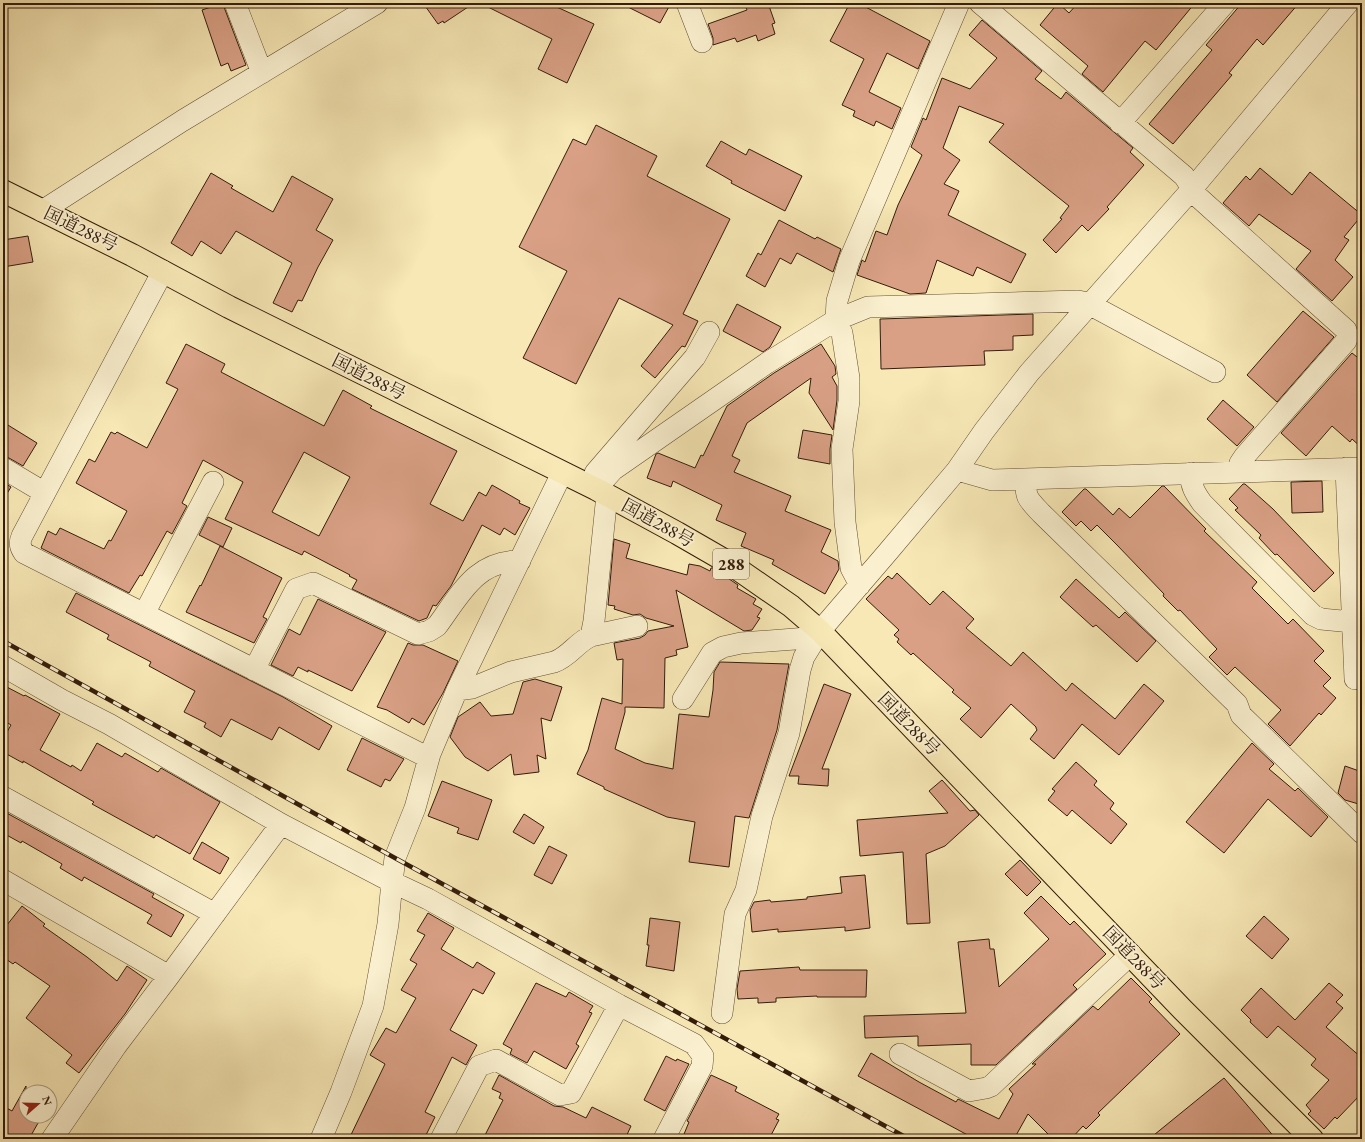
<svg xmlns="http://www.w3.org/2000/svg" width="1365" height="1142" viewBox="0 0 1365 1142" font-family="'EB Garamond','Noto Serif JP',serif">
	<rect width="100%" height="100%" fill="#f7e8b5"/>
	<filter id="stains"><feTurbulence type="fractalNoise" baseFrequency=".005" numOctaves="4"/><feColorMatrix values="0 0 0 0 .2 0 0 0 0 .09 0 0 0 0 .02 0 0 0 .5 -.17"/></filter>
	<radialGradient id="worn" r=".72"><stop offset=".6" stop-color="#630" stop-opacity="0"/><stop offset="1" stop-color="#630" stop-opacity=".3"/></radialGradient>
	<path fill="#d9a085" stroke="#341c0a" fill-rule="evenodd" d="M223 3 224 7 246 65 231 71 228 63 221 66 202 10Z
		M423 3H474L444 23 443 21 438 24Z
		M480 3H548L594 24 567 83 538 69 552 39Z
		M620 3H671L660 23Z
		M744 3H768L775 23 772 24 775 34 758 41 756 35 737 42 735 38 713 45V38L708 24 747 10Z
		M850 3H858L930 41 918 69 887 53 869 92 901 108 892 129 876 121 874 126 853 116 855 111 842 105 864 59 830 41Z
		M1058 3 1069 13 1078 3H1195L1156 50 1145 41 1103 92 1082 74 1088 66 1040 25Z
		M1242 3H1299L1263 45 1257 39 1229 73 1232 75 1173 144 1149 124 1212 50 1206 45Z
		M982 20 1042 71 1035 79 1061 99 1066 92 1133 148 1130 152 1144 165 1107 207 1109 209 1088 231 1082 225 1056 253 1043 240 1062 219 1060 218 1069 206 989 142 1004 124 959 106 943 148 960 160 944 184 959 191 948 215 1026 254 1011 283 977 267 973 276 937 260 926 293 910 294 857 275 862 260 865 262 876 231 887 235 898 205 922 155 911 147 923 118 926 120 942 78 970 89 997 58 969 35Z
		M596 125 657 156 647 176 730 219 683 314 698 321 685 347 682 346 655 378 641 366 673 325 619 298 576 384 523 358 567 271 519 247 573 139 586 145Z
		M721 141 746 155 749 149 802 176 785 211 731 183 732 181 706 166Z
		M1260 168 1292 195 1310 172 1362 215 1344 237 1349 240 1335 260 1353 277 1332 301 1296 269 1311 251 1259 214 1249 226 1223 203 1246 176 1250 180Z
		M211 173 233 186 231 188 273 212 292 176 333 199 316 230 333 240 318 267 302 301 298 300 292 312 273 303 292 263 236 231 221 254 201 241 192 256 171 243Z
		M779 220 815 239 817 237 841 249 833 272 797 253 791 264 780 258 765 287 746 276 758 253 761 255Z
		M28 236 33 262 3 267V240Z
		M737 304 781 327 770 347 763 352 723 331Z
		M1303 311 1334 337 1277 402 1247 375Z
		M1033 314V335L1013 336V350L984 351 985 365 881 369 880 319Z
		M186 344 225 364 221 372 324 426 343 390 372 406 370 408 457 451 430 504 463 521 479 492 486 496 492 485 520 501 519 503 530 508 515 535 504 528 500 535 482 525 451 586 436 606 433 605 427 618 419 621 352 589 357 580 349 576 350 575 304 551 302 555 225 519 243 482 203 460 182 503 187 506 172 534 167 531 142 576 140 575 129 593 41 548 48 531 56 535 60 528 104 549 109 540 111 541 127 511 76 483 89 459 95 462 111 432 115 434 117 432 147 448 178 389 166 383ZM304 452 350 477 319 536 272 512Z
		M821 344 835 366 836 374 832 377 837 386V400L833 430 809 393 811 378 747 423 732 456 740 460 734 472 791 496 785 511 831 530 821 552 838 561 839 569 825 594 772 564 774 560 741 546 746 533 716 520 722 505 673 481 671 487 647 478 656 454 658 453 695 468 701 455 703 456 727 406 774 373Z
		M1352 353 1362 361V448L1352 439 1350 442 1332 426 1306 456 1281 433Z
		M1223 400 1254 427 1237 446 1207 419Z
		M3 422 37 443 23 466 9 458 3 456Z
		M803 430 832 435 830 449V464L798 458Z
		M1322 481 1323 512 1292 513 1291 482Z
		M3 482 11 487 3 500Z
		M1243 484H1245L1273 509 1334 573 1314 592 1277 554 1275 555 1259 538 1261 535 1235 510 1238 508 1229 499Z
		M1162 486H1164L1206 529 1204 531 1257 582 1252 588 1288 624 1293 619 1324 651 1314 661 1331 678 1323 686 1336 698 1321 715 1319 713 1290 746 1268 724 1281 710 1235 667 1227 675 1209 657 1217 649 1180 610 1178 611 1163 596 1164 594 1117 545 1097 525 1091 531 1081 521 1076 526 1062 512 1084 489H1086L1113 515 1119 508 1130 518Z
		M208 517 232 528 223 547 199 535Z
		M614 539 630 544 626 558 687 575 689 564 700 566 710 571 711 568H713L738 585 737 588 756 599 753 604 762 609 757 617 760 618 752 630 744 631 676 590 688 647 676 650 677 655 665 658 664 708 625 707V712L615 749 645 763 673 769 679 714 709 717 713 690 714 672 720 662 789 664 777 730 749 818 735 816 729 867 689 862 695 822 667 817 604 789V787L577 774 588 750 602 698 622 704 623 659 617 660 614 643 640 638 645 635 648 631 674 626 646 618 640 614 633 615 614 609 615 606 608 605Z
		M220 546 282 578 263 617 267 619 254 643 186 612 200 585 201 586Z
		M897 573 930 605 943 591 974 619 966 628 1011 666 1023 652 1066 691 1072 683 1115 719 1144 684 1164 701 1119 755 1082 724 1054 759 1030 739 1037 730 1036 728V727L1011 704 981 738 960 719 971 708 952 692 954 690 913 653 911 655 897 642 899 639 894 635 899 630 866 599 888 576 892 579Z
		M1076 579 1119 618 1125 612 1156 641 1137 662 1096 625 1093 627 1060 597Z
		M76 593 283 697 332 726 319 750 279 727 272 740 231 719 221 737 204 727 206 723 184 712 195 691 149 666 151 662 107 639 109 635 66 612Z
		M318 599 386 632 352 691 308 670V672L298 667 293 676 271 665 289 629 300 635Z
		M408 643 413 645H423L458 661 443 693 424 725 412 718 409 723 387 710 377 707Z
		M535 679 562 687 551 721 541 718 546 759 537 755 539 772 514 775 511 754 488 771 465 757 450 737 458 717 480 702 491 716 513 714 523 682Z
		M824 684 851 694 822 769H829L828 786 798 784 799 776H789Z
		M3 685 24 696 25 695 60 714 40 750 71 767 72 765 81 771 97 743 122 757 125 753 158 772 161 768 220 802 190 854 156 835 154 838 121 820 92 804 94 802 23 761V763L3 752V739L11 725 3 720Z
		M362 738 404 759 390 781 385 779 381 787 347 770Z
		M1252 743 1274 764 1269 769 1295 791 1298 788 1328 817 1311 837 1268 799 1224 853 1186 822Z
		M1076 762 1097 781 1094 785 1114 803 1110 809 1127 824 1111 844 1072 810 1067 816 1048 800 1055 791 1052 789Z
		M1345 766 1362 772V805L1345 800 1338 793Z
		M942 780 970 811 975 810 979 815 945 846 926 854 930 923 907 924 903 852 860 856 857 820 948 813 929 791Z
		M442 781 492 800 478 840 457 833 459 828 428 816Z
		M3 811 154 894 152 897 184 915 171 937 147 923 152 915 84 877 82 881 60 868 62 864 22 841 21 843 3 833Z
		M524 814 544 827 534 844 513 832Z
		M202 842 229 858 220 874 193 859Z
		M549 846 567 855 552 884 534 875Z
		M1020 860 1041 882 1027 896 1005 874Z
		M865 875 870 928 845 931V927L778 932V929L752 932 750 910 754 902 770 900 771 902 807 899V897L842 893 840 877Z
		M1041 896 1070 925 1074 921 1106 954 1073 985 1077 989 996 1065H971V1044L918 1046V1036L865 1038 864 1016 966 1013 958 942 989 939 990 949H994L999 987 1049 939 1024 913Z
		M22 906 45 924 43 926 87 957 117 981 127 966 147 980 125 1014 79 1073 66 1063 72 1055 26 1018 50 986 15 962 13 964 3 957V930Z
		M428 913 454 928 441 949 473 968 477 962 495 973 483 994 473 989 450 1030 477 1045 466 1065 452 1057 425 1112 435 1117 424 1139H349L385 1064 370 1055 386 1028 396 1033 416 998 401 990 417 964 410 960 425 935 417 931Z
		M1264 916 1289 939 1272 959 1246 936Z
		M650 918 680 922 674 971 646 966 649 945H647Z
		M799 967 800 970H867L866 997H817V996L776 998V1002L758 1003V998L738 999 737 989 740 971Z
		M1131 978 1152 999 1149 1002 1180 1034 1098 1113 1100 1115 1086 1129 1083 1126 1071 1139H1053L1028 1114 1014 1139H975L858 1076 871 1053 919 1082 956 1102 958 1099 999 1119 1013 1094 1009 1089 1036 1064H1032L1093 1006 1098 1010Z
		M536 983 566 997 569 992 593 1006 589 1012 592 1013 576 1044 579 1046 566 1069 534 1051 527 1063 510 1054 512 1049 503 1044Z
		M1329 983 1343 995 1336 1002 1343 1008 1326 1027 1362 1058V1093L1337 1119 1335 1117 1324 1129 1308 1114 1311 1111 1306 1105 1329 1080 1311 1065 1316 1059 1278 1026 1267 1038 1250 1022 1251 1020 1241 1010 1261 988 1295 1020Z
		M666 1056 676 1061 677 1059 689 1064 665 1111 644 1100Z
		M499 1075 554 1106 563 1107 586 1118 592 1107 631 1126 625 1139H483L503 1100 499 1098 501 1093 492 1089Z
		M711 1075 737 1087 735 1091 779 1114 776 1119 779 1120 769 1139H682L689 1122 687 1121Z
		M1224 1078 1276 1139H1149Z
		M26 1086V1116H42L29 1139H3V1106L12 1111Z"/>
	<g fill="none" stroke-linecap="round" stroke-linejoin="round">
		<defs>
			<path id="minor" d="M235 3 262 73
				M687 3 702 42
				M980 3 1184 176 1197 196 1346 330 1348 336 1346 341 1244 457 1240 463 1238 471
				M1120 123 1225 3
				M42 211 182 121 377 3
				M163 271 22 536C19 543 20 547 24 553L429 758
				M3 468 45 493
				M1346 468 1355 679
				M957 470 992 480 1362 468
				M595 473 695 357 709 332
				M1191 473C1190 485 1195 493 1202 503L1313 615 1321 619 1352 622
				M1026 479C1025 498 1028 499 1041 513L1237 704 1241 715 1362 833
				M596 489 613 470 767 363 836 320 868 307 1078 301 1087 303 1215 372
				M860 585 851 568 845 522 842 449 849 401V378L842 333 836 320 837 301 849 261 959 3
				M144 614 213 482
				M591 636 594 621 607 495
				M3 666 62 700 109 724 281 824 392 882 428 899 619 1005 694 1044 703 1056 702 1066 664 1139
				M254 670 296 589 313 583 418 634 429 631 437 626C460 595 476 560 520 561
				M457 690 472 688 511 672 554 662C569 657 577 642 591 636L637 626
				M683 699 712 653 723 647 741 643 795 639 806 638 814 640
				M3 797 215 914
				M3 880 169 976
				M722 1013 735 914 746 890 762 816 789 733 800 670 804 657 820 631 887 553 957 470 984 431 1029 373 1192 189 1348 3
				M900 1054 969 1091 986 1088 991 1086 1131 954
				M52 1139 116 1046 169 976 281 824
				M321 1139 341 1092 373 1006 388 924 392 882 395 858 415 808 430 754 457 690 562 473
				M441 1139 479 1066 496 1060 560 1095 571 1093 619 1005"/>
			<path id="highway" d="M3 191 132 255 229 307 596 489 677 533 729 563 791 606 820 631 1182 1009 1312 1139"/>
		</defs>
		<use href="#minor" stroke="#654f35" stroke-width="22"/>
		<use href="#highway" stroke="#341c0a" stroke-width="24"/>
		<use href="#minor" stroke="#faf0cf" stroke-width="21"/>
		<use href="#highway" stroke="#f7e8b5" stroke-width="22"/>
		<defs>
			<path id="rail" d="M3 641 395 858 909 1139"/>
		</defs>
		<use href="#rail" stroke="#341c0a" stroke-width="4.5"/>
		<use href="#rail" stroke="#faf0cf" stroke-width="3" stroke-dasharray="9" stroke-linecap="butt"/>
	</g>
	<g text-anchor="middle" stroke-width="4" stroke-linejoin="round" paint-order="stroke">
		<rect fill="#faf0cf" stroke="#6f5c45" stroke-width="1" x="713" y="549" width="36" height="30" rx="3"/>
		<g font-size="17" font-weight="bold" fill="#341c0a">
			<text x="731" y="570">288</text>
		</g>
		<g font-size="18" fill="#341c0a" stroke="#faf0cf">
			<text transform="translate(81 229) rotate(26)" y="6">国道288号</text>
			<text transform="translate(369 377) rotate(27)" y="6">国道288号</text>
			<text transform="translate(658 523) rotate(29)" y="6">国道288号</text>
			<text transform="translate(909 724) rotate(46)" y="6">国道288号</text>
			<text transform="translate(1134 958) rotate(46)" y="6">国道288号</text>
		</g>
	</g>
	<rect width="1365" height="1142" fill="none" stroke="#f7e8b5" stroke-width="16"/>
	<rect x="4" y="4" width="1357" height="1134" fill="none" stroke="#341c0a" stroke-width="2"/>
	<rect x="8" y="8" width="1349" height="1126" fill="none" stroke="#341c0a"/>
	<g transform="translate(38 1104) rotate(70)"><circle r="19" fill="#faf0cf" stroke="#ab9b80"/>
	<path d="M0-3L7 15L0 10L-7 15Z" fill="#8f2418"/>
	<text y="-6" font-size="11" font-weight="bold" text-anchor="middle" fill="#341c0a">N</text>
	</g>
	<rect width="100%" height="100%" filter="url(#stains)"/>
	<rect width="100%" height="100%" fill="url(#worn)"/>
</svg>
